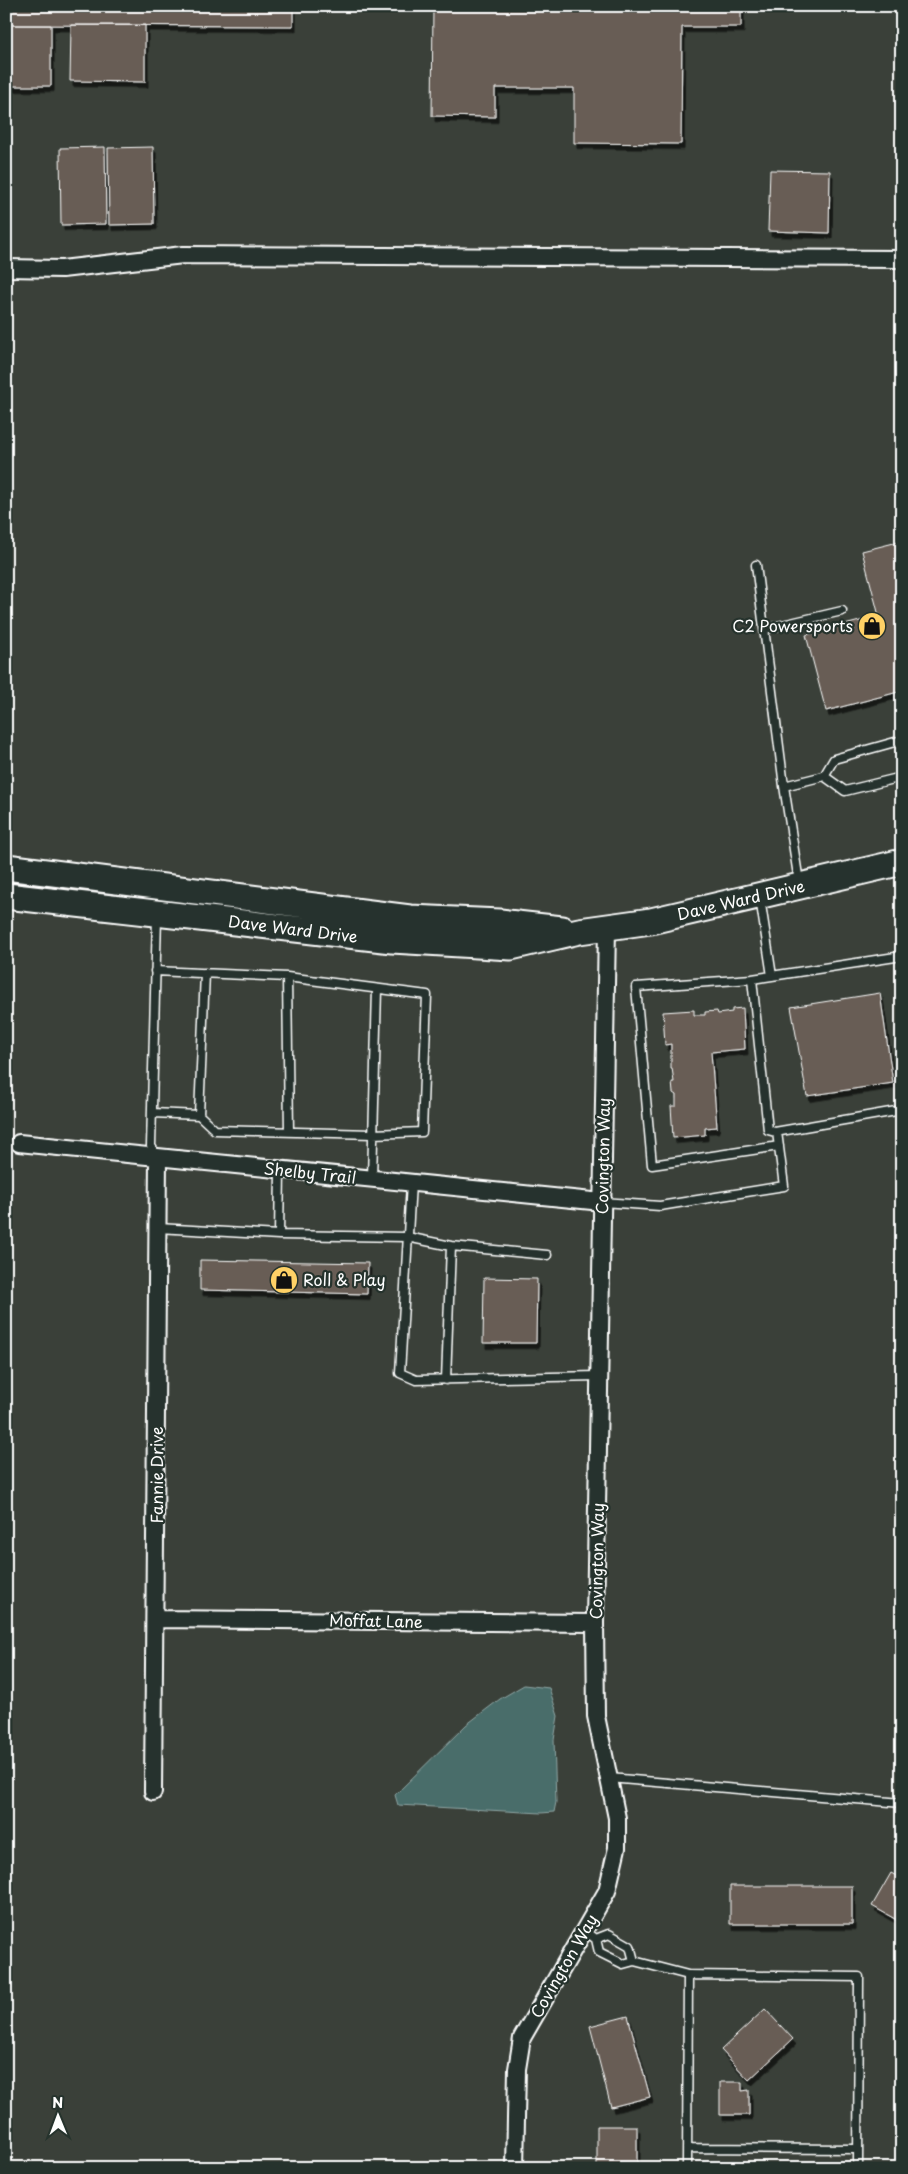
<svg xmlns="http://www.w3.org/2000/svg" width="908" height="2174" viewBox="0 0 908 2174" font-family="'Playpen Sans',sans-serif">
	<defs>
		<filter id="shadow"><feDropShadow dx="3" dy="5.5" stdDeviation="0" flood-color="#0009"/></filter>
	</defs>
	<rect width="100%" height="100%" fill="#3a4039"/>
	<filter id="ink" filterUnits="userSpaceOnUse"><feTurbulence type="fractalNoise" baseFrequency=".02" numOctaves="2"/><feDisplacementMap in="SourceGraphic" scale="10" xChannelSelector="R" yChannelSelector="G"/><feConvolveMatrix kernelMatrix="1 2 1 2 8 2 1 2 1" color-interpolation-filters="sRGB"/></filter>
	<g filter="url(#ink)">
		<path fill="#486d6b" stroke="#91a7a6" d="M524 1685 549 1688 558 1716 554 1740 556 1802 554 1812 541 1813 398 1805 395 1795 466 1725 500 1699Z"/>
		<path fill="#685d55" stroke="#fff" filter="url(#shadow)" d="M6 6H293V26L6 25Z
			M433 6H741V27H682L681 144 574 143V88H495V117L432 116Z
			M6 25H51V86H6Z
			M71 25H145V82L70 81Z
			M105 147 106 224 61 225 60 148Z
			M153 147 154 224 109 225 108 148Z
			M770 170 830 171 829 233 768 231Z
			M902 541V691L826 711 806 635 879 616 862 551Z
			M880 993 893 1083 807 1096 791 1007Z
			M743 1008 745 1049 711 1052 717 1127 705 1128V1135L673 1138 671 1106H676V1095L673 1093 672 1082H674L672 1068H671V1044L665 1045 663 1012 694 1010V1015H705V1012L717 1011 718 1014 732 1012V1009Z
			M200 1260 368 1263 367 1294 200 1290Z
			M484 1278 537 1279 536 1343H483Z
			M891 1873 902 1879V1923L872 1906Z
			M730 1886H852V1924H730Z
			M765 2009 793 2039 749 2080 721 2050Z
			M628 2016 650 2097 611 2107 590 2026Z
			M720 2082H742V2091L749 2090V2115H720Z
			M597 2126H637V2168H597Z"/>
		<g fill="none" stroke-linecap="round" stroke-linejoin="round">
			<defs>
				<path id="lane" d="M756 565 784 786 799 882
					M765 629 842 611
					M824 776 845 791 902 777
					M784 786 824 776 834 759 902 740
					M760 898 772 976
					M157 917 151 1146 157 1157
					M287 977 289 1132
					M752 979 768 1130 775 1132 902 1110
					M152 1113 199 1115 215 1130 373 1134 422 1132 427 995 287 977 155 971
					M199 1115 205 973
					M779 1146 652 1165 636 987 752 979 902 956
					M372 1179 377 989
					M411 1183 400 1373 416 1380 599 1376
					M602 1202 660 1206 784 1186 777 1132
					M158 1228 279 1235 407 1237 451 1246 547 1255
					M279 1235 280 1171
					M446 1380 451 1246
					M609 1778 902 1803
					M585 1931 596 1939 599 1952 623 1964 634 1961 688 1975 859 1977 858 2168
					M596 1939 609 1934 630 1946 634 1961
					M687 2148 858 2149
					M687 2168 688 1975"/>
				<path id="street" d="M6 268 62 269 183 255 902 259
					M19 1143 602 1202
					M156 1619 595 1623
					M153 1792 158 1158
					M515 2168 517 2069 522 2038 607 1891 617 1848V1818L596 1716 595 1623 607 927"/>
				<path id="primary" d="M6 867 410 918 500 922 562 929
					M6 896 392 940 511 947 579 931 651 921 902 862"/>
			</defs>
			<use href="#lane" stroke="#fff" stroke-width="11"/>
			<use href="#street" stroke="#fff" stroke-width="20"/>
			<use href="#primary" stroke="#fff" stroke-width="29"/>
			<use href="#lane" stroke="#26332d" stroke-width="8"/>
			<use href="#street" stroke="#26332d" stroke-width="16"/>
			<use href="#primary" stroke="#26332d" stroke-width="25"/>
		</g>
	</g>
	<defs>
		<symbol id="shop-disc" viewBox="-11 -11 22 22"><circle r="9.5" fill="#ffd166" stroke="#26332d"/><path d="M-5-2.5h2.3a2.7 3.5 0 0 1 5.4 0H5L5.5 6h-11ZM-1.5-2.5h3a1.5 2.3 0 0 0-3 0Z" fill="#111"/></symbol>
	</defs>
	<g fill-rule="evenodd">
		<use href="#shop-disc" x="856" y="610" width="32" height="32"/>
		<use href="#shop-disc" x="268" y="1264" width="32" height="32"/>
	</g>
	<g text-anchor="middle" stroke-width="4.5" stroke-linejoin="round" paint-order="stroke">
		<g font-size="16" fill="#fff" stroke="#26332d" text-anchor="end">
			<text x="853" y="632">C2 Powersports</text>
			<text x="303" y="1286" text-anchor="start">Roll &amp; Play</text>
		</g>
		<g font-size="16" fill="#fff" stroke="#26332d">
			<text transform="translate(741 900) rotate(-13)" y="6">Dave Ward Drive</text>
			<text transform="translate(293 929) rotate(7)" y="6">Dave Ward Drive</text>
			<text transform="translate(603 1156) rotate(-89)" y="6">Covington Way</text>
			<text transform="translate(310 1173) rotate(6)" y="6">Shelby Trail</text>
			<text transform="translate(157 1475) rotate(-90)" y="6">Fannie Drive</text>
			<text transform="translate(597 1561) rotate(-89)" y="6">Covington Way</text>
			<text transform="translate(376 1621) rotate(1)" y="6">Moffat Lane</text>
			<text transform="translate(564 1966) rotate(-60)" y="6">Covington Way</text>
		</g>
	</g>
	<rect width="908" height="2174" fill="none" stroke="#26332d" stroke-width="25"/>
	<rect x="12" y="12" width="883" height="2149" fill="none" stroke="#fff" stroke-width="2" filter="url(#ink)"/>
	<g transform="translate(58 2116) rotate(359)" stroke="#26332d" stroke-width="4" paint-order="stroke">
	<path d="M0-4L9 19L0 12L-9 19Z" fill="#ffffff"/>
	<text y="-8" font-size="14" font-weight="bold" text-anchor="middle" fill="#ffffff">N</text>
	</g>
</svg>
